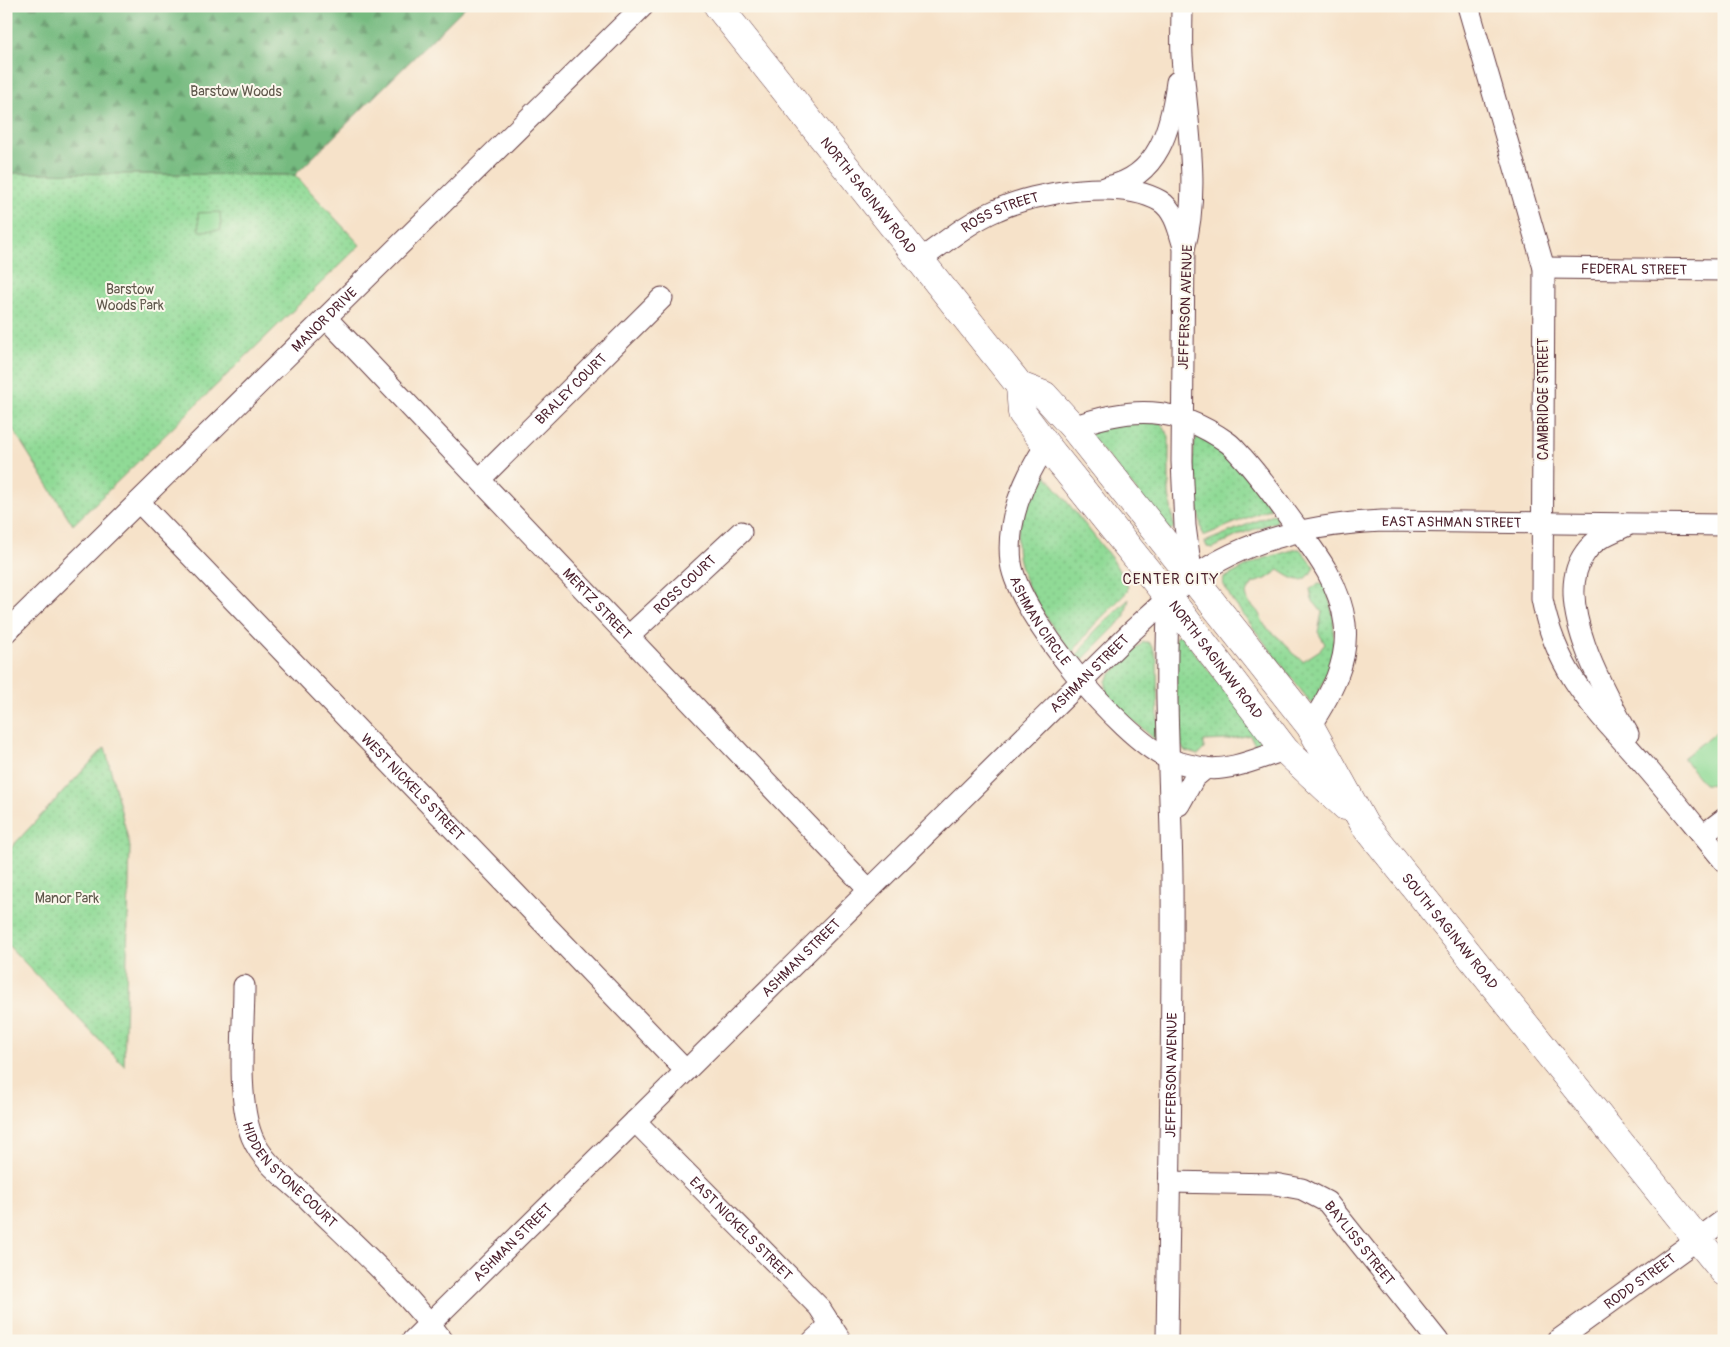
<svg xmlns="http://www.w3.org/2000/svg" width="1730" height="1347" viewBox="0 0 1730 1347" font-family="Pangolin,sans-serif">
	<defs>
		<pattern id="grass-dots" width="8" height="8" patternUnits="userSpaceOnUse" patternTransform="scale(1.25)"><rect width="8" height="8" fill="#90da96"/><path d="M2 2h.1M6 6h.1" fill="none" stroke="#7ebb81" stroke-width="1.8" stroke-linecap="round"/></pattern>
		<pattern id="forest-firs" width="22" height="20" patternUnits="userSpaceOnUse" patternTransform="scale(1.25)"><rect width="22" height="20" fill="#74ba7f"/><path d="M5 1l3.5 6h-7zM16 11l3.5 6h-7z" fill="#619768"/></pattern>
	</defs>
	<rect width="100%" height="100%" fill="#fbf7ec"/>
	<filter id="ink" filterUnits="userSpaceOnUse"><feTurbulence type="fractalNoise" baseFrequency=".02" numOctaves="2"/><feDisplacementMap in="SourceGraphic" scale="10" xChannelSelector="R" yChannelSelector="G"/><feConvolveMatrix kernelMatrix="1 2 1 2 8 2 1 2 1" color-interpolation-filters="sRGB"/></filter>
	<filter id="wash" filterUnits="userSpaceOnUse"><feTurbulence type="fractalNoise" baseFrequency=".0096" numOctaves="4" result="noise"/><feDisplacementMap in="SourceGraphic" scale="20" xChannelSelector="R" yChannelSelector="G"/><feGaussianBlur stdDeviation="1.12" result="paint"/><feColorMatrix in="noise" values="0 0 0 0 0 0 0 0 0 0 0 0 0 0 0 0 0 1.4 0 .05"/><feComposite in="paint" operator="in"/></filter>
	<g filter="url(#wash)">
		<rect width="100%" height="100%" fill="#f6e2c9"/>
		<path fill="url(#grass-dots)" stroke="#6d7c60" d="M6 173 295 175 360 245 73 525 6 418Z
			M1120 420 1161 423 1169 436V494L1174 527 1170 531 1091 437 1093 427Z
			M1198 435H1202L1230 457 1271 508 1203 536C1199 519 1187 447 1198 435Z
			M1039 473 1045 474 1113 560 1128 587 1127 592 1093 626 1072 653C1049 622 1010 574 1018 532 1022 513 1032 492 1039 473Z
			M1273 514 1278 516 1276 522 1243 533 1213 548 1207 547 1205 542Z
			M1296 549H1300L1314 566C1306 588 1294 580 1279 570L1266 579 1253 583 1246 594 1248 601 1258 612 1265 626 1286 644 1292 653 1303 661 1320 650 1325 644 1318 632 1322 612 1312 600 1310 589 1318 584 1326 585 1334 620 1333 659 1315 702H1310L1232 600 1223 583 1224 578 1259 560Z
			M1129 599 1124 618 1083 659H1077L1076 657 1094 632Z
			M1180 634 1266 742 1256 747 1250 735 1226 740 1204 741V749L1198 755 1185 751 1177 741 1175 638Z
			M1143 642H1148L1153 648 1157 660 1158 742 1106 697V681L1110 675Z
			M105 747 130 847 124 1066 6 943V853Z"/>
		<path fill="url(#forest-firs)" stroke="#5f6c55" d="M6 6H466L295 175 6 173Z"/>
		<path fill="#90da96" stroke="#6d7c60" d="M220 212 221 230 199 231 198 213Z
			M1724 726V783L1720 785 1704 784 1683 758Z"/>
	</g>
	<g filter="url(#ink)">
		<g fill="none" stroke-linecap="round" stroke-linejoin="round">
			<defs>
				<g id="minor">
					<path d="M1182 6C1182 23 1181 39 1182 56 1186 117 1201 189 1184 249L1182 461 1185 526 1192 578"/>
					<path d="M1468 6 1544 268 1542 599C1557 676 1597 711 1646 767 1673 798 1698 830 1724 861"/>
					<path d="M1107 187C1159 177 1171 127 1177 82"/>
					<path id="s1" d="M920 260C945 242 969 222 997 210 1035 192 1121 178 1160 201 1175 210 1179 231 1184 247"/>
					<path id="s2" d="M1544 268 1724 270"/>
					<path id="s3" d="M326 318 869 890"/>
					<path d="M1073 427C1131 406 1174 405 1227 442 1233 446 1238 453 1243 458 1261 478 1276 499 1292 521 1316 553 1340 583 1345 624 1349 663 1330 695 1310 726"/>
					<path id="s4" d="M1046 445C1023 481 1006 520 1011 563 1019 616 1119 735 1167 758 1177 763 1193 766 1204 768 1230 772 1261 757 1285 750"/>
					<path id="s5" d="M480 479 662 298"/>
					<path id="s6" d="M139 502 686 1071"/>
					<path d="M1626 526C1610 533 1595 538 1585 553 1551 599 1604 692 1628 734"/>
					<path id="s7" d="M6 632 643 6"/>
					<path id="s8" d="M629 636 741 532"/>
					<path d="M1171 808 1179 805 1194 778 1206 768"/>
					<path d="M1703 835 1724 819"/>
					<path id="s9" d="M244 986C244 1029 236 1097 252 1137 263 1164 289 1180 310 1201 356 1246 405 1289 443 1341"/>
					<path id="s10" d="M635 1121 819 1307 841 1341"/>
					<path id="s11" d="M1169 1182 1275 1184 1302 1189 1327 1202 1438 1341"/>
					<path id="s12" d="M412 1341 1131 632C1151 614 1170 595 1191 579 1246 538 1315 524 1382 521L1724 525"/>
					<path d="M813 1341 831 1324"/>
					<path id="s13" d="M1167 1341C1169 1186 1173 1031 1172 877 1171 784 1163 691 1169 598"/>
					<path id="s14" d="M1557 1341 1724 1220"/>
				</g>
				<g id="major">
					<path id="s15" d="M718 6 1020 386 1044 395 1073 427 1310 726 1364 824 1724 1272"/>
					<path id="s16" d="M1020 386 1022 413 1046 445 1169 598 1285 750 1345 806"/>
				</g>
			</defs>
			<use href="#minor" stroke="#643c43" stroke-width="23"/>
			<use href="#major" stroke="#643c43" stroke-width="29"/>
			<use href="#minor" stroke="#fff" stroke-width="21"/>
			<use href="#major" stroke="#fff" stroke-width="28"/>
		</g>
	</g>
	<g text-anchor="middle" stroke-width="4" stroke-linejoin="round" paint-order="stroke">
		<g font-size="14" fill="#5f574b" stroke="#fbf7ec">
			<text x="236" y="96">Barstow Woods</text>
			<text x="130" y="294">Barstow<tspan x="130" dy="16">Woods Park</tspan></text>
			<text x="67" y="903">Manor Park</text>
		</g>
		<g font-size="14" fill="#4a1f2b" stroke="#fbf7ec">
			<text dy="5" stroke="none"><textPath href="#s15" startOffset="242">NORTH SAGINAW ROAD</textPath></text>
			<text dy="5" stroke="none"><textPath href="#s1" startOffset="94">ROSS STREET</textPath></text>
			<text dy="5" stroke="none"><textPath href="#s2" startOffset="90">FEDERAL STREET</textPath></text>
			<text transform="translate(1185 307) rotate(-88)" y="5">JEFFERSON AVENUE</text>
			<text dy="5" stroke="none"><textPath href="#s7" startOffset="446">MANOR DRIVE</textPath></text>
			<text dy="5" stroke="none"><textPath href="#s5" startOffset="128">BRALEY COURT</textPath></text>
			<text transform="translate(1543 399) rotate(-90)" y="5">CAMBRIDGE STREET</text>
			<text dy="5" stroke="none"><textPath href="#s12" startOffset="1362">EAST ASHMAN STREET</textPath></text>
			<text dy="5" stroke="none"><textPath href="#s8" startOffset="76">ROSS COURT</textPath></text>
			<text dy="5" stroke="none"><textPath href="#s3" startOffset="394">MERTZ STREET</textPath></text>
			<text dy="5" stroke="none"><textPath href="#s4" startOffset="191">ASHMAN CIRCLE</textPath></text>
			<text dy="5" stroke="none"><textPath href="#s16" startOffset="341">NORTH SAGINAW ROAD</textPath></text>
			<text dy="5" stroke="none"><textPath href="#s12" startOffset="951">ASHMAN STREET</textPath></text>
			<text dy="5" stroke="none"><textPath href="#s6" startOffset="395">WEST NICKELS STREET</textPath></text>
			<text dy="5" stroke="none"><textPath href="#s15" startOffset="1185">SOUTH SAGINAW ROAD</textPath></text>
			<text dy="5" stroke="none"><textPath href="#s12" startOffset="546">ASHMAN STREET</textPath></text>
			<text dy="5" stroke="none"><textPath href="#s13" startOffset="266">JEFFERSON AVENUE</textPath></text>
			<text dy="5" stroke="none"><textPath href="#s9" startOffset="205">HIDDEN STONE COURT</textPath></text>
			<text dy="5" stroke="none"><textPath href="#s10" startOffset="151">EAST NICKELS STREET</textPath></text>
			<text dy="5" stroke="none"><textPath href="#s12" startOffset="141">ASHMAN STREET</textPath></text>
			<text dy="5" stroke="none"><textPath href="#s11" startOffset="214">BAYLISS STREET</textPath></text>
			<text dy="5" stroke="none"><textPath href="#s14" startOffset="102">RODD STREET</textPath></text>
		</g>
		<g font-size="15" letter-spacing="1" fill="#4a1f2b" stroke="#fbf7ec">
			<text x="1171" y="584">CENTER CITY</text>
		</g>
	</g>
	<rect width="1730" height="1347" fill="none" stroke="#fbf7ec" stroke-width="25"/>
</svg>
